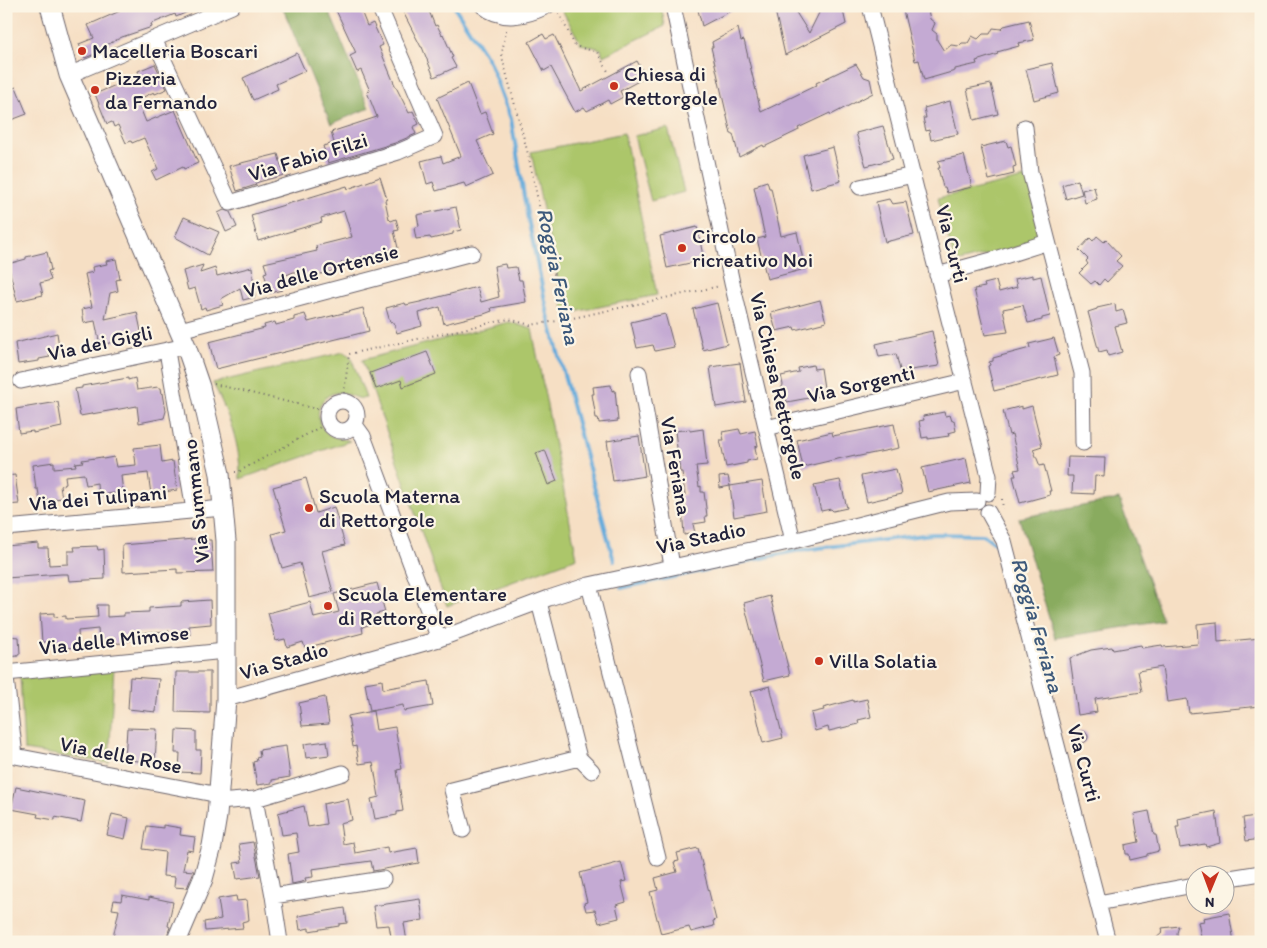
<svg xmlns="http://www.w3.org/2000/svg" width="1267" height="948" viewBox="0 0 1267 948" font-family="Itim,sans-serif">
	<rect width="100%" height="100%" fill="#fcf5e5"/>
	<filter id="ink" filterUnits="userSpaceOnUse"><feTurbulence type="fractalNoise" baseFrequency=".02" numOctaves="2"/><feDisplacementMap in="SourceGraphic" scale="10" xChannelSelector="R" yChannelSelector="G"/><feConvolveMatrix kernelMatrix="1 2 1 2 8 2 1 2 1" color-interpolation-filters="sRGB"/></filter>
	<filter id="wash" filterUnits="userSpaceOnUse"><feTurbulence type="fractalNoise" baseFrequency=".0096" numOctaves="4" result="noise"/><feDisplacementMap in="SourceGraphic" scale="20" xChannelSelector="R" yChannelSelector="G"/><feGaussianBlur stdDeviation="1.12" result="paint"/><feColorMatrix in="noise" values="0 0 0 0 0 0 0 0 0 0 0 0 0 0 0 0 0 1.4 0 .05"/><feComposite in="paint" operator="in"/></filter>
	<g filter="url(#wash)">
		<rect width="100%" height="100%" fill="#f6dfc4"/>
		<path fill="#acc66b" stroke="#677453" d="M569 6H661L665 26 603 56 601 49 581 44 562 10Z
			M668 128 684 192 651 201 634 136Z
			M624 133 657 295 565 314 531 152Z
			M1033 176 1045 240 955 263 938 198Z
			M509 322 532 329 577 558 447 606 362 360Z
			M344 352 351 357 366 398C355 401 347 390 335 393 316 397 313 422 328 434 334 439 343 438 350 441L240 479C241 444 228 414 213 383Z
			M114 666 109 763 24 750 20 676Z"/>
		<path fill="#89ab5f" stroke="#56664d" d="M282 6H327L369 108 331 124Z
			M1119 499 1163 621 1055 638 1019 518Z"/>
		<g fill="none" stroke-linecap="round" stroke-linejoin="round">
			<path stroke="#65abdb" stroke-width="4" d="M454 6 489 61 511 119 527 214 548 315 614 561
				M621 588 795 551 932 534 984 535 996 544 1000 552"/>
		</g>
		<g id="blocks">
			<path fill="#c4aad3" d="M118 6H201L176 17 175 14 151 24 152 27 122 37 105 46 107 49 85 58 79 44 94 38 88 25 120 11Z
				M334 6H359L367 26 373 23 383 45 379 47 394 83 409 113 413 111 419 124 413 127 416 134 395 143 328 163 323 146 334 143 331 132 377 117 367 92 370 91 361 70 357 72 350 56 356 53Z
				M400 6H427L435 26 437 25 442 35 443 34 453 57 451 58 456 67 434 77 422 47H421Z
				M697 6H740L702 26Z
				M774 6H792L809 33 819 13V6H842L846 24 785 55Z
				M902 6H927L930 19 935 23 932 30 937 34V40L944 51 951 45 959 46 962 43H968L972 36 978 39 983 34H990L993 28 1001 29 1004 26 1029 20 1034 40 1018 43 1019 46 997 52 998 54 976 61 977 64 955 69V71L924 80 919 60 915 61Z
				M738 28 741 41 744 40 761 112 817 85 816 83 856 64 864 77 870 79 873 93 831 115 830 113 798 128 799 130 764 147 763 145 739 157 733 134H731L711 47H713L712 42Z
				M543 34 546 39 554 35 581 91 637 61 646 77 620 91 623 97 610 104 608 100 587 111 584 107 575 112 551 67 544 71 529 42Z
				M297 53 305 71 276 84 278 89 253 100 243 78Z
				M1052 63 1059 93 1034 100 1026 69Z
				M155 64 167 89 155 94 154 92 137 100 146 122 175 110 198 163 184 169 183 167 156 180 152 172 158 169 144 138 132 143 131 141 126 143 118 125 114 127 112 122 107 124 95 94 139 75 138 71Z
				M468 83 480 114 485 112 493 134 477 141 493 175 466 187 464 183 436 191 433 182 427 184 421 161 441 156 443 163 461 156 437 98Z
				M991 84 998 114 974 120 967 89Z
				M16 87 27 114 6 122V91Z
				M950 101 958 134 931 140 929 130 926 131 923 118H926L924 108Z
				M883 126 893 159 866 166 856 133Z
				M1006 141 1008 147 1011 146 1016 166 1013 167 1014 174 989 180 981 147Z
				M833 147 841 181 811 189 803 155Z
				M278 154 284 175 255 183 256 185 237 191 229 166Z
				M964 155 972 187 947 193 945 187H943L938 168H940L938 161Z
				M380 177 387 199 385 200 389 219 391 221 396 219 399 230 394 231 398 248 341 263 342 266 333 269V271L304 278 303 275 297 276 296 271 279 278 282 290 270 293 264 273 267 272 264 263 317 251 316 246 352 237 344 211 321 218 322 222 258 241 251 215 347 186 348 189Z
				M1078 180 1082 194 1066 199 1062 185Z
				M767 181 769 188H771L781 236 797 232 805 269 767 279 757 239 765 237 754 187 758 186V184Z
				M1094 187 1097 199 1085 203 1082 190Z
				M889 199 892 204 906 202 914 235 885 242 876 202Z
				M456 207 461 230 453 232V234L431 239 430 237 416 239 414 228 419 226 417 215Z
				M224 210 230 212 237 227 226 232 218 213Z
				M184 217 219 232 208 255 175 237Z
				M697 227 704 260 667 268 660 236Z
				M1097 236 1104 242 1106 240 1121 256 1116 261 1122 266 1107 282 1104 279 1099 285 1095 281 1091 284 1079 273 1088 264 1086 261 1088 259 1079 250 1090 238 1093 241Z
				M47 252 51 270 48 271 51 280 40 283 43 295 17 301 8 264 26 259V257Z
				M116 259 120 279 116 280 118 291 110 293 105 319 137 312 142 336 100 345 95 321 84 323 82 309 92 307 85 274 93 272 92 267 107 264 106 261Z
				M505 264 506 268 516 267 519 280H522L526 302 491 308 492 311 484 314 444 324 440 307 419 313 422 326 397 333 394 324 392 321 390 322 386 308 405 303 406 305 420 302 477 287 481 302 499 297 494 266Z
				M203 265 200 273 215 268 217 276 252 267 255 297 243 300 240 288 221 299 223 305 206 310 205 307 201 309 195 288 188 290 183 271Z
				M1033 275V278L1041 276 1050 316 1042 318V320L1028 323 1023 305 1003 309 1008 332 985 335 974 289 985 287 984 284 996 281 999 292 1017 287 1015 279Z
				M820 300 826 322 795 330 794 327 776 331 771 313Z
				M717 303 727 344 703 350 693 309Z
				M1115 304 1116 312 1123 310 1127 323 1115 326 1122 352 1108 356 1107 350 1099 352 1088 312 1097 309V308Z
				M363 308 369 331 216 369 209 342 265 328 264 325 275 322 276 325 294 320V317L305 314 308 322Z
				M665 314 674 347 655 351 653 345 637 348 631 322Z
				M932 331 939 366 903 371 902 369 900 370 896 354 879 357 876 344Z
				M57 333 60 353 49 355 50 357 39 359V361L18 364 15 343Z
				M1054 338 1059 355 1054 357 1058 375 994 391 988 366 990 365 989 362 993 361V358L1030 348 1029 344Z
				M427 352 436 374 403 387 401 380 376 389 370 373Z
				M740 363 746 402 716 407 710 367Z
				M813 365 814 369 821 368 825 395 787 402 785 394 780 390 783 385 781 376 799 372 798 368Z
				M128 378V380L135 378 137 390 158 387 159 388H161L162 394 163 393 166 411 164 418 139 423 137 406 80 416 75 389 82 388V386Z
				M611 385 612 391 615 390 618 421 599 423 598 418H596L592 394H594L593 387Z
				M58 402 62 427 33 433V431L19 433 16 409Z
				M1022 406V409L1032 406 1042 446 1033 449 1040 466 1044 465 1051 491H1049L1050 495 1020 503 1013 476H1016L1014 470 1020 469 1012 434 1009 435 1003 411Z
				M944 412 945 416 950 415 952 421 954 420 956 431 948 433 949 436 928 439V437L922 438 919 421 924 420 923 416Z
				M894 424 899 448 855 457V455L803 467 797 440 832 432 833 436Z
				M690 429V431L703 429 707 465 696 466 699 487 701 486V492H704L707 516H705L706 522 693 524 695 533 684 535 681 495H685L682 472H680L675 431Z
				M739 429 741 434 755 431 758 446 755 447 757 459 747 461V463L726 467 720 440H724L722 432Z
				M639 436 645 476 613 481 607 441Z
				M160 445 162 463 173 461 177 490 151 494 148 473 121 476 123 492 98 495 97 483 86 485 84 474 65 476 66 483 60 486 62 498 40 501 38 489H36L33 465 54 462V468L76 466 75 463 83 462 82 460 102 457 103 459 114 457 116 467 136 465 134 448Z
				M545 450 557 481 548 485 536 453Z
				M1068 457 1105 458 1104 477 1095 476 1094 494 1072 493 1073 476H1067Z
				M966 458 971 483 928 492 922 468Z
				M896 469 902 494 867 502 861 476Z
				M15 475 19 504 6 505V476Z
				M728 476 730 486 720 488 719 477Z
				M306 478 316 513 334 507 345 545 322 551 333 592 309 598 300 563 282 568 272 534 286 530 273 487Z
				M840 480 847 508 833 511 831 509 821 511 814 485Z
				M762 481 767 511 734 517 730 486Z
				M206 538V540H211L213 572 177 573V569L123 572 122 545Z
				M38 543V548H48L49 565 68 564V551H75L74 547 97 546 98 550 104 549 105 579 69 581 68 574H61L6 578V546Z
				M377 583 385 612 376 614 378 622 362 627 363 633 305 648 303 642 287 647 285 639 276 641 268 613 310 602 314 618 339 612 334 594Z
				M770 596 790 675 764 681 744 603Z
				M210 600 211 624 189 626 190 635 176 636V634H169V631L137 633 138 640 126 641V643L99 644 98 629 78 631 79 647 65 648V644L54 645V642H42L40 614 54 613V617L66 616V619L98 617 97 605H107V617L124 616V613L149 612V608L181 606V602Z
				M1217 622 1218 642 1261 638V706L1189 713 1187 699 1167 702 1162 667 1138 671 1142 692 1095 699 1097 712 1078 715 1070 658 1091 650 1112 647 1113 650 1141 645 1142 648 1162 645 1163 647 1198 644 1197 624Z
				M6 636 19 637 20 654H18V656L6 657Z
				M176 672H210V713L175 712Z
				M130 677 159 679 156 712 128 709Z
				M382 680 383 689 429 681 433 706 404 711 403 705 370 711 365 683Z
				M770 686 783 738 763 743 751 691Z
				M325 697 329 724 302 726 299 703Z
				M867 699 871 717 858 720 859 724 829 731 828 727 815 731 811 713 824 710 823 708 853 700V702Z
				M373 711 376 730 395 727 402 769 397 770 403 811 397 812V815L375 819 371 799 379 797 373 762 359 764 356 746 353 747 348 716Z
				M127 728 157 729 155 762 125 760Z
				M176 730 196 731V750H201L200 773 179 772 180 753H175Z
				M1076 737a6 6 0 1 1 12 0a6 6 0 1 1-12 0Z
				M327 741 329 755 306 758 304 744Z
				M286 746 290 777 272 780V783L257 785 253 762 257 761 256 758 260 757 259 750Z
				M16 787 85 801 81 822 55 817V820L37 817 38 814 11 809Z
				M348 799 352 820 340 823 343 844 353 842 355 853 387 847 388 853 417 848 419 863 373 871 371 861 312 869 313 877 305 878 306 881 292 884 288 854 299 852 296 833 282 835 278 813 304 806 308 827 326 824 323 804Z
				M1149 811 1154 835H1156L1159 851 1147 854V856L1130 860 1129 854H1126L1125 845 1139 842 1134 814Z
				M1216 811 1220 843 1206 847 1205 844 1180 848 1176 827H1179L1178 819Z
				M112 814 129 818 125 839 107 835Z
				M1261 815V839L1246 841 1243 818Z
				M163 825 181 828 180 835 195 837 193 851 187 850 183 870 194 871 187 888 174 887 175 877 163 876 165 852 143 849 147 826 163 828Z
				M253 842 260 876 237 879 234 863 242 862 239 844Z
				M698 848 716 920 713 921 714 926 691 932 689 927 661 934 650 892 658 890 655 878 677 872 674 862 679 861 677 853Z
				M621 862 626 881 621 882 626 902 616 905 619 918 599 923 595 910 586 911 584 903 587 902 580 873Z
				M122 895 149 900V897L173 902 168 926 170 927 165 942H112L119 910 112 909 114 900 121 901Z
				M236 896 237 901 247 900 249 920 242 922 243 928 205 931 204 922 221 919 218 899Z
				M420 899 423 920 404 923 407 942H392L389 925 376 926 373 906Z
				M345 908 347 923 339 924V926L309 931V928L300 930 298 916Z
				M1229 913 1234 942H1202L1198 922 1204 921 1203 918Z
				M1179 926 1177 933 1178 942H1152L1163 932 1162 928Z"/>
		</g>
	</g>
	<g filter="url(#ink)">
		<use href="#blocks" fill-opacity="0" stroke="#6c646b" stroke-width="1"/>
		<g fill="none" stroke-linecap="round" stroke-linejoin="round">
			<defs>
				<path id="minor" d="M483 6C502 22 527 16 547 6
					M673 6 732 283 793 541
					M870 6 931 249 989 476 988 493
					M154 39 230 203 398 152 435 136 379 6
					M69 75 232 6
					M1025 127 1030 172 1082 373 1083 443
					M860 187 913 175
					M937 275 992 260 1048 242
					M180 330 472 253
					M167 351 194 510
					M639 373 672 566
					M21 381 186 346
					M327 416a15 15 0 1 1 30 0a15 15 0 1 1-30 0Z
					M355 425 363 436 439 639
					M766 428 965 381
					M988 512 1004 541 1108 942
					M6 528 223 508
					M589 585 658 858
					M539 602 579 758 592 771
					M6 673 225 651
					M6 678 15 756 219 795
					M226 699 439 639 549 598 589 585 793 541 949 502 977 501
					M255 799 343 773
					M218 802 255 799 273 896 383 879
					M463 830 452 790 579 758
					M1224 879 1261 873
					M273 896 280 942
					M1098 903 1194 885"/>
				<path id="major" d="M50 6 69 75 186 346 200 387 220 474 226 541V699L217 816 212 846 203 879 176 942"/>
			</defs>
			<use href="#minor" stroke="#6c646b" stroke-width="17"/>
			<use href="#major" stroke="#6c646b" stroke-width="21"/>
			<path stroke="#6c646b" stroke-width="2" stroke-dasharray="1 4" stroke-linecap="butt" d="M559 13 575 46 597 52 609 73
				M506 30C505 40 502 48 502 57L527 150 564 320
				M214 384 321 410
				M235 472H238L322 426C319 407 323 395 344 393L349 354 509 319 530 325 564 320 720 286
				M1002 499 1003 509"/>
			<use href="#minor" stroke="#fff" stroke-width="15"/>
			<use href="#major" stroke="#fff" stroke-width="19"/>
		</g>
	</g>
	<g fill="#c8321e" stroke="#fcf5e5" stroke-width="2">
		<circle cx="82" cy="51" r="5"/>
		<circle cx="614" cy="86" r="5"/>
		<circle cx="95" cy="90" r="5"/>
		<circle cx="682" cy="248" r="5"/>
		<circle cx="309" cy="508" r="5"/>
		<circle cx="328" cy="606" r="5"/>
		<circle cx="819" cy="661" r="5"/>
	</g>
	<g text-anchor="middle" stroke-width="4.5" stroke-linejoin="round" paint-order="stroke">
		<g font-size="21" fill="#22223b" stroke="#fcf5e5" text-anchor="start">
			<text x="92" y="58">Macelleria Boscari</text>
			<text x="624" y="81">Chiesa di<tspan x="624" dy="24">Rettorgole</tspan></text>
			<text x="105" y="85">Pizzeria<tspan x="105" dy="24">da Fernando</tspan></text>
			<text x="692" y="243">Circolo<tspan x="692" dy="24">ricreativo Noi</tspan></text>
			<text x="319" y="503">Scuola Materna<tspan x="319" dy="24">di Rettorgole</tspan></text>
			<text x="338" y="601">Scuola Elementare<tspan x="338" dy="24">di Rettorgole</tspan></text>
			<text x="829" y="668">Villa Solatia</text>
		</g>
		<g font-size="21" fill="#22223b" stroke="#fcf5e5">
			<text transform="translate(308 157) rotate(-17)" y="7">Via Fabio Filzi</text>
			<text transform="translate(952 244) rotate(76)" y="7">Via Curti</text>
			<text transform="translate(321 271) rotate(-15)" y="7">Via delle Ortensie</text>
			<text transform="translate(100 343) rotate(-12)" y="7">Via dei Gigli</text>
			<text transform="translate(861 384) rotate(-13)" y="7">Via Sorgenti</text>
			<text transform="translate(778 386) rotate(77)" y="7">Via Chiesa Rettorgole</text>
			<text transform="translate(676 466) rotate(80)" y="7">Via Feriana</text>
			<text transform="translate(98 498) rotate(-5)" y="7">Via dei Tulipani</text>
			<text transform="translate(196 501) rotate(-96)" y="7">Via Summano</text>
			<text transform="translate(701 538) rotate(-12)" y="7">Via Stadio</text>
			<text transform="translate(114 640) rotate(-6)" y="7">Via delle Mimose</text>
			<text transform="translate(284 661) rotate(-16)" y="7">Via Stadio</text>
			<text transform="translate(121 755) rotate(11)" y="7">Via delle Rose</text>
			<text transform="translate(1084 763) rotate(75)" y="7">Via Curti</text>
		</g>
		<g font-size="22" font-style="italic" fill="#3d597b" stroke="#fcf5e5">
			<text transform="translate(559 276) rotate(78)" y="8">Roggia Feriana</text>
			<text transform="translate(1038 625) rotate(74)" y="8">Roggia Feriana</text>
		</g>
	</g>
	<rect width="1267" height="948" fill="none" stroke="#fcf5e5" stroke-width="25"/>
	<g transform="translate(1210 890) rotate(181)"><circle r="24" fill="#fcf5e5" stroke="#a5a1a1"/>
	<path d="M0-4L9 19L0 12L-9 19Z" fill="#c8321e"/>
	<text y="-8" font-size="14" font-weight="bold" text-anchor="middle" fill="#22223b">N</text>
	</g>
</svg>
